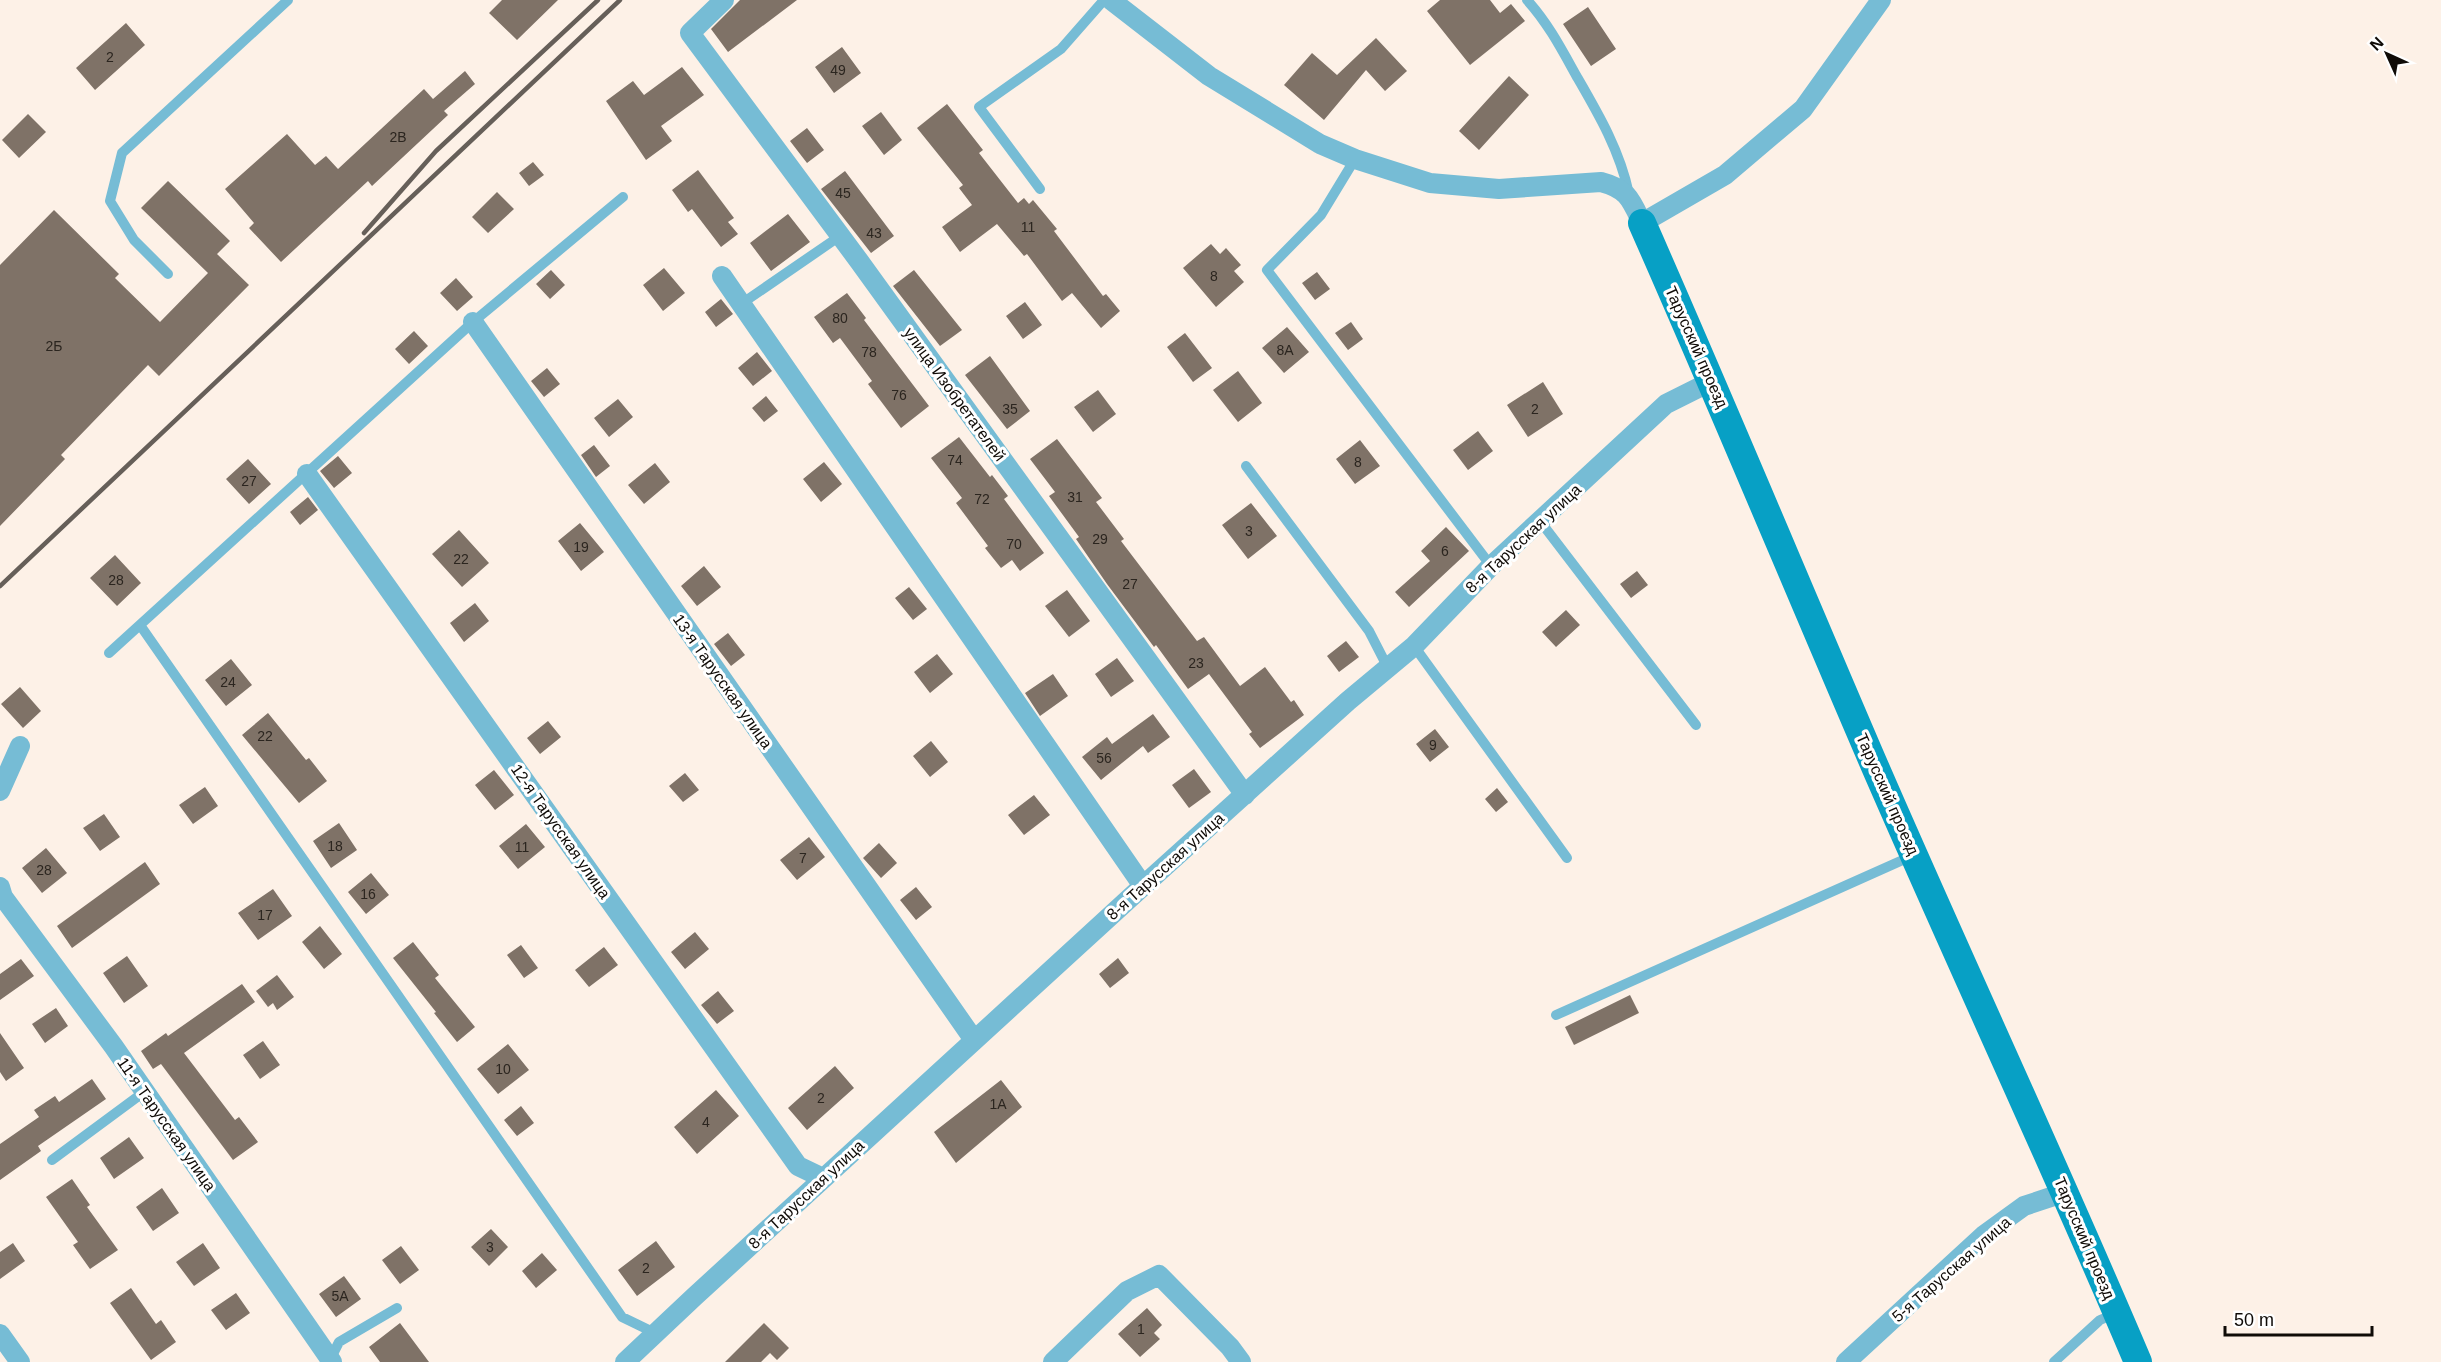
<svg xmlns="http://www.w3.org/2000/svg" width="2441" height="1362" viewBox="0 0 2441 1362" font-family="Helvetica,sans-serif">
	<rect width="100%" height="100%" fill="#fdf1e7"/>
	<path fill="#7f7267" d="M502 0H558L517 40 489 13Z
		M740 0H797L728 52 711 29Z
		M1440 0H1490L1500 13 1511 4 1525 21 1470 65 1427 11Z
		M1588 7 1616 49 1591 66 1563 24Z
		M126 23 145 45 95 90 76 68Z
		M1376 38 1407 71 1385 91 1366 70 1324 120 1284 85 1312 53 1337 75Z
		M842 47 861 73 834 93 815 67Z
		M682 67 704 95 661 126 672 141 646 160 606 101 633 81 644 95Z
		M465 71 475 84 444 111 448 115 372 186 368 181 281 262 249 228 254 223 225 189 287 134 315 165 326 156 338 169 424 89 433 99Z
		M1509 76 1529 95 1479 150 1459 131Z
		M947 104 983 150 979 153 1018 203 1024 198 1029 204 1033 200 1057 229 1054 231 1103 296 1106 294 1120 311 1101 328 1072 293 1062 301 1027 254 1024 256 997 224 960 252 942 227 972 205 959 188 963 185 917 128Z
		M881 112 902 140 884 155 862 126Z
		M28 114 46 132 19 158 2 140Z
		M807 128 824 150 807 163 790 141Z
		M533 162 544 175 529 186 519 173Z
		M698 170 734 218 728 222 738 234 721 247 692 209 688 212 672 190Z
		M845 171 894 236 871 253 821 189Z
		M168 181 230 241 217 254 249 285 159 376 148 365 61 455 65 459 0 526V265L54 210 119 274 115 278 160 322 208 273 141 208Z
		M497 192 514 209 488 233 472 217Z
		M788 214 810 242 771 271 750 243Z
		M1211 244 1220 254 1226 248 1241 265 1234 271 1244 282 1216 307 1183 268Z
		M664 268 685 293 663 311 643 285Z
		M551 270 565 285 550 299 536 284Z
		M914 270 962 330 940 346 893 286Z
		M1317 272 1330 289 1315 300 1302 283Z
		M456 278 473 297 457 311 440 293Z
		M847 293 866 318 864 320 929 406 901 428 868 384 872 381 840 338 833 343 814 317Z
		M721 299 733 314 716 327 705 312Z
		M1025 302 1042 325 1023 339 1006 316Z
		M1351 322 1363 339 1348 350 1335 333Z
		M1287 327 1309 352 1284 373 1262 348Z
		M414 331 428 346 409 364 395 349Z
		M1185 333 1212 368 1193 382 1167 347Z
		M757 352 772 371 753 386 738 368Z
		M990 356 1030 411 1007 429 965 375Z
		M547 368 560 384 544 397 531 381Z
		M1238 371 1262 403 1238 422 1213 390Z
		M1543 382 1563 414 1528 437 1507 405Z
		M1098 390 1116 414 1093 432 1074 407Z
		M766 396 778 411 764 422 752 408Z
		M618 399 633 417 609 437 594 418Z
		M1478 431 1493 451 1468 470 1453 450Z
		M959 437 990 477 992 475 1008 496 1004 499 1044 553 1020 571 1012 560 1001 568 985 548 988 546 956 503 962 498 931 458Z
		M1057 439 1102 498 1096 502 1124 539 1121 541 1197 641 1204 637 1240 686 1265 667 1291 702 1294 700 1304 715 1260 748 1249 734 1252 732 1209 674 1188 689 1156 645 1154 647 1107 584 1076 539 1079 537 1049 496 1055 492 1030 459Z
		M1360 440 1380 466 1355 484 1336 459Z
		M594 445 610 466 596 477 581 455Z
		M338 456 352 473 334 488 320 471Z
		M248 459 271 484 249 504 226 479Z
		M824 462 842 484 821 502 803 479Z
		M655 463 670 482 644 504 628 485Z
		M308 497 318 510 300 525 290 512Z
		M1251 503 1277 536 1248 559 1222 525Z
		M580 523 604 552 581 571 558 541Z
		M1446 527 1469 551 1409 607 1395 592 1430 561 1421 551Z
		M459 530 489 563 462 587 432 554Z
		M115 555 141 583 117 606 90 578Z
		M704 566 721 587 697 606 681 586Z
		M1637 571 1648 585 1631 598 1620 584Z
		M909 587 927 609 913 620 895 598Z
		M1067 590 1090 621 1069 637 1045 606Z
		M475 603 489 621 464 642 450 623Z
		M1566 610 1580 625 1556 647 1542 632Z
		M728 633 745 655 731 666 714 644Z
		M1346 641 1359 657 1339 672 1327 656Z
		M937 654 953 674 930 693 914 672Z
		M1117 658 1134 681 1111 697 1095 674Z
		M231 659 252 685 226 706 205 680Z
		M1053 674 1068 696 1040 716 1025 693Z
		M20 687 41 711 23 728 1 704Z
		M268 713 306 760 309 758 327 781 299 803 242 735Z
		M1153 714 1170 737 1148 753 1143 746 1101 780 1082 757 1107 737 1112 744Z
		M548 721 561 737 540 754 527 738Z
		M1435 729 1449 747 1430 762 1416 744Z
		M931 741 948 762 930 777 913 756Z
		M1194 769 1211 792 1189 808 1172 785Z
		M494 770 514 795 495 810 475 785Z
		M685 773 699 790 683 802 669 786Z
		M205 787 218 806 193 824 179 805Z
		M1497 788 1508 802 1496 812 1485 799Z
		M1034 795 1050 815 1024 835 1008 815Z
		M104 814 120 837 100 851 83 828Z
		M339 823 357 850 331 868 313 841Z
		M526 824 545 847 518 869 499 846Z
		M809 837 825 857 797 880 780 860Z
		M879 843 897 863 881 878 863 858Z
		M46 848 67 873 42 893 22 868Z
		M145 862 160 884 72 948 57 926Z
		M371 873 389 895 366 914 348 892Z
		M916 887 932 907 916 920 900 900Z
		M273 889 292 916 258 940 238 913Z
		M320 926 342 954 324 969 302 942Z
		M695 932 709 949 685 969 671 952Z
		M413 942 439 975 435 978 475 1027 457 1042 434 1013 436 1012 393 958Z
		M521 945 538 968 524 978 507 955Z
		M604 947 618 965 589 987 575 970Z
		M127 956 148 986 124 1003 103 973Z
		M1118 958 1129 973 1110 988 1099 974Z
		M21 959 34 976 0 1000V974Z
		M277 975 294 997 277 1010 273 1003 268 1007 256 991Z
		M242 984 255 1002 184 1053 235 1120 239 1117 258 1142 233 1160 161 1064 153 1069 141 1051 166 1033 168 1036Z
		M718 991 734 1011 717 1024 701 1005Z
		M1630 995 1639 1013 1574 1045 1565 1027Z
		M56 1008 68 1026 45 1043 32 1024Z
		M0 1033 24 1068 6 1081 0 1072Z
		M263 1041 280 1065 260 1079 243 1055Z
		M508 1044 529 1070 498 1094 477 1069Z
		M835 1066 854 1088 807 1130 788 1108Z
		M92 1079 106 1099 38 1146 41 1151 0 1180V1144L39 1117 34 1110 55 1096 59 1102Z
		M1001 1080 1022 1107 956 1163 934 1132Z
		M716 1090 739 1116 697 1154 674 1127Z
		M521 1106 534 1123 517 1136 504 1120Z
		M129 1137 144 1158 114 1179 100 1158Z
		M72 1179 90 1205 87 1207 118 1250 90 1269 73 1245 78 1242 46 1197Z
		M162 1188 179 1213 153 1231 136 1207Z
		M491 1229 508 1247 489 1266 471 1247Z
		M656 1241 675 1267 637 1296 618 1270Z
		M13 1243 25 1261 0 1279V1252Z
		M203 1243 220 1268 194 1286 176 1262Z
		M401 1246 419 1270 400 1284 382 1260Z
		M542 1253 557 1270 536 1288 522 1271Z
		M344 1276 361 1299 336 1317 319 1294Z
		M131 1288 156 1324 161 1320 176 1342 151 1360 110 1303Z
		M236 1293 250 1313 226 1330 211 1310Z
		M1147 1308 1162 1325 1154 1333 1160 1339 1140 1357 1118 1334Z
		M400 1323 429 1362H380L369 1347Z
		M764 1323 789 1348 777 1360 770 1353 761 1362H725Z"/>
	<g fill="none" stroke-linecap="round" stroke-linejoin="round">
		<path stroke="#76bcd5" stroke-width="10" d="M1527 0C1548 23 1562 50 1577 77 1599 115 1620 151 1629 194
			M1355 159 1321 215 1267 270 1491 566
			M1040 189 979 107 1061 49 1104 0
			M168 274 134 240 110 201 122 153 288 0
			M741 304 840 236
			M1246 466 1369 631 1388 668
			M1540 521 1696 725
			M140 625 622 1317 655 1333
			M1414 646 1567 858
			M109 653 473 322 623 197
			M1556 1015 1914 855
			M52 1160 144 1092
			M329 1362 339 1342 397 1308
			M2054 1362 2100 1320 2117 1313"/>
		<path stroke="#76bcd5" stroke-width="20" d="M724 0 690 33 859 261 1245 795
			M1111 0 1209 76 1320 144 1355 159 1430 183 1499 189 1601 182C1628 189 1631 200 1642 223L1725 175 1803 109 1881 0
			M722 276 1143 886
			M473 322 974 1040
			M307 474 798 1166 823 1178
			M0 791 20 746
			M0 887 3 897 114 1047 332 1362
			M0 1334 20 1362
			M625 1362 694 1297 1143 886 1348 701 1414 646 1491 566 1666 404 1712 381
			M1053 1362 1127 1291 1159 1275 1230 1347 1241 1362
			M1846 1362 1984 1235 2024 1206 2066 1192"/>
		<path stroke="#07a0c5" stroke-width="28" d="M1642 223C1721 402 1796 583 1873 762 1960 963 2053 1161 2138 1362"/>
		<path stroke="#665f59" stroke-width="4.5" d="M364 233 436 151 598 0
			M0 586 620 0"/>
	</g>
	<g text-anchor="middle" stroke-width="6" stroke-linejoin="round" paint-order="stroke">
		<g font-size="14" fill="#2b251f">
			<text x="110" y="62">2</text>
			<text x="838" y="75">49</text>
			<text x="398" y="142">2В</text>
			<text x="843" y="198">45</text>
			<text x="1028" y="232">11</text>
			<text x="874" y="238">43</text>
			<text x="1214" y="281">8</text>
			<text x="840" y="323">80</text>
			<text x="54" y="351">2Б</text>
			<text x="1285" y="355">8А</text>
			<text x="869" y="357">78</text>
			<text x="899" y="400">76</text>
			<text x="1010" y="414">35</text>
			<text x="1535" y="414">2</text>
			<text x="955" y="465">74</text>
			<text x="1358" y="467">8</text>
			<text x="249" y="486">27</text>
			<text x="1075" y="502">31</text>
			<text x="982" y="504">72</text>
			<text x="1249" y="536">3</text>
			<text x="1100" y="544">29</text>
			<text x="1014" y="549">70</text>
			<text x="581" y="552">19</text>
			<text x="1445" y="556">6</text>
			<text x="461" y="564">22</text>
			<text x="116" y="585">28</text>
			<text x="1130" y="589">27</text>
			<text x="1196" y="668">23</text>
			<text x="228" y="687">24</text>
			<text x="265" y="741">22</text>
			<text x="1433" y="750">9</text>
			<text x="1104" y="763">56</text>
			<text x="335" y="851">18</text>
			<text x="522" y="852">11</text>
			<text x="803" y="863">7</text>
			<text x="44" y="875">28</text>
			<text x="368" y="899">16</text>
			<text x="265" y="920">17</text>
			<text x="503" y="1074">10</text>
			<text x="821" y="1103">2</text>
			<text x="998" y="1109">1А</text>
			<text x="706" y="1127">4</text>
			<text x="490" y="1252">3</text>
			<text x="646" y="1273">2</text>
			<text x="340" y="1301">5А</text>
			<text x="1141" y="1334">1</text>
		</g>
		<g font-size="16" fill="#0f0b07" stroke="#fff">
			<text transform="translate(1697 347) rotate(66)" y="6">Тарусский проезд</text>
			<text transform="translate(955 394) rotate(54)" y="6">улица Изобретателей</text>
			<text transform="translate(1523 538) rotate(-43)" y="6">8-я Тарусская улица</text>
			<text transform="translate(723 681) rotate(55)" y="6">13-я Тарусская улица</text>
			<text transform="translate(1888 794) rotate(66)" y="6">Тарусский проезд</text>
			<text transform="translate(561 831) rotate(55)" y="6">12-я Тарусская улица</text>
			<text transform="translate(1165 866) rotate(-42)" y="6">8-я Тарусская улица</text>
			<text transform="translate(167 1124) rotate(55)" y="6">11-я Тарусская улица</text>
			<text transform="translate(806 1194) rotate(-43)" y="6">8-я Тарусская улица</text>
			<text transform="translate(2085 1238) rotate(67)" y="6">Тарусский проезд</text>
			<text transform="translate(1951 1269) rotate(-41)" y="6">5-я Тарусская улица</text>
		</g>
	</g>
	<g transform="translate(2387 54) rotate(315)" stroke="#ffffff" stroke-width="4.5" paint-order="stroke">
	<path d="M0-4.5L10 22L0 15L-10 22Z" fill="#0f0b07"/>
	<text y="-9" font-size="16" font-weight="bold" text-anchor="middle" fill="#0f0b07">N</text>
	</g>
	<path d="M2225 1326v9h147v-9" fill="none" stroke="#0f0b07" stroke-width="3"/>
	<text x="2234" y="1326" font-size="18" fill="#0f0b07" stroke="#ffffff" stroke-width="4.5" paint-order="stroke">50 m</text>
</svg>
